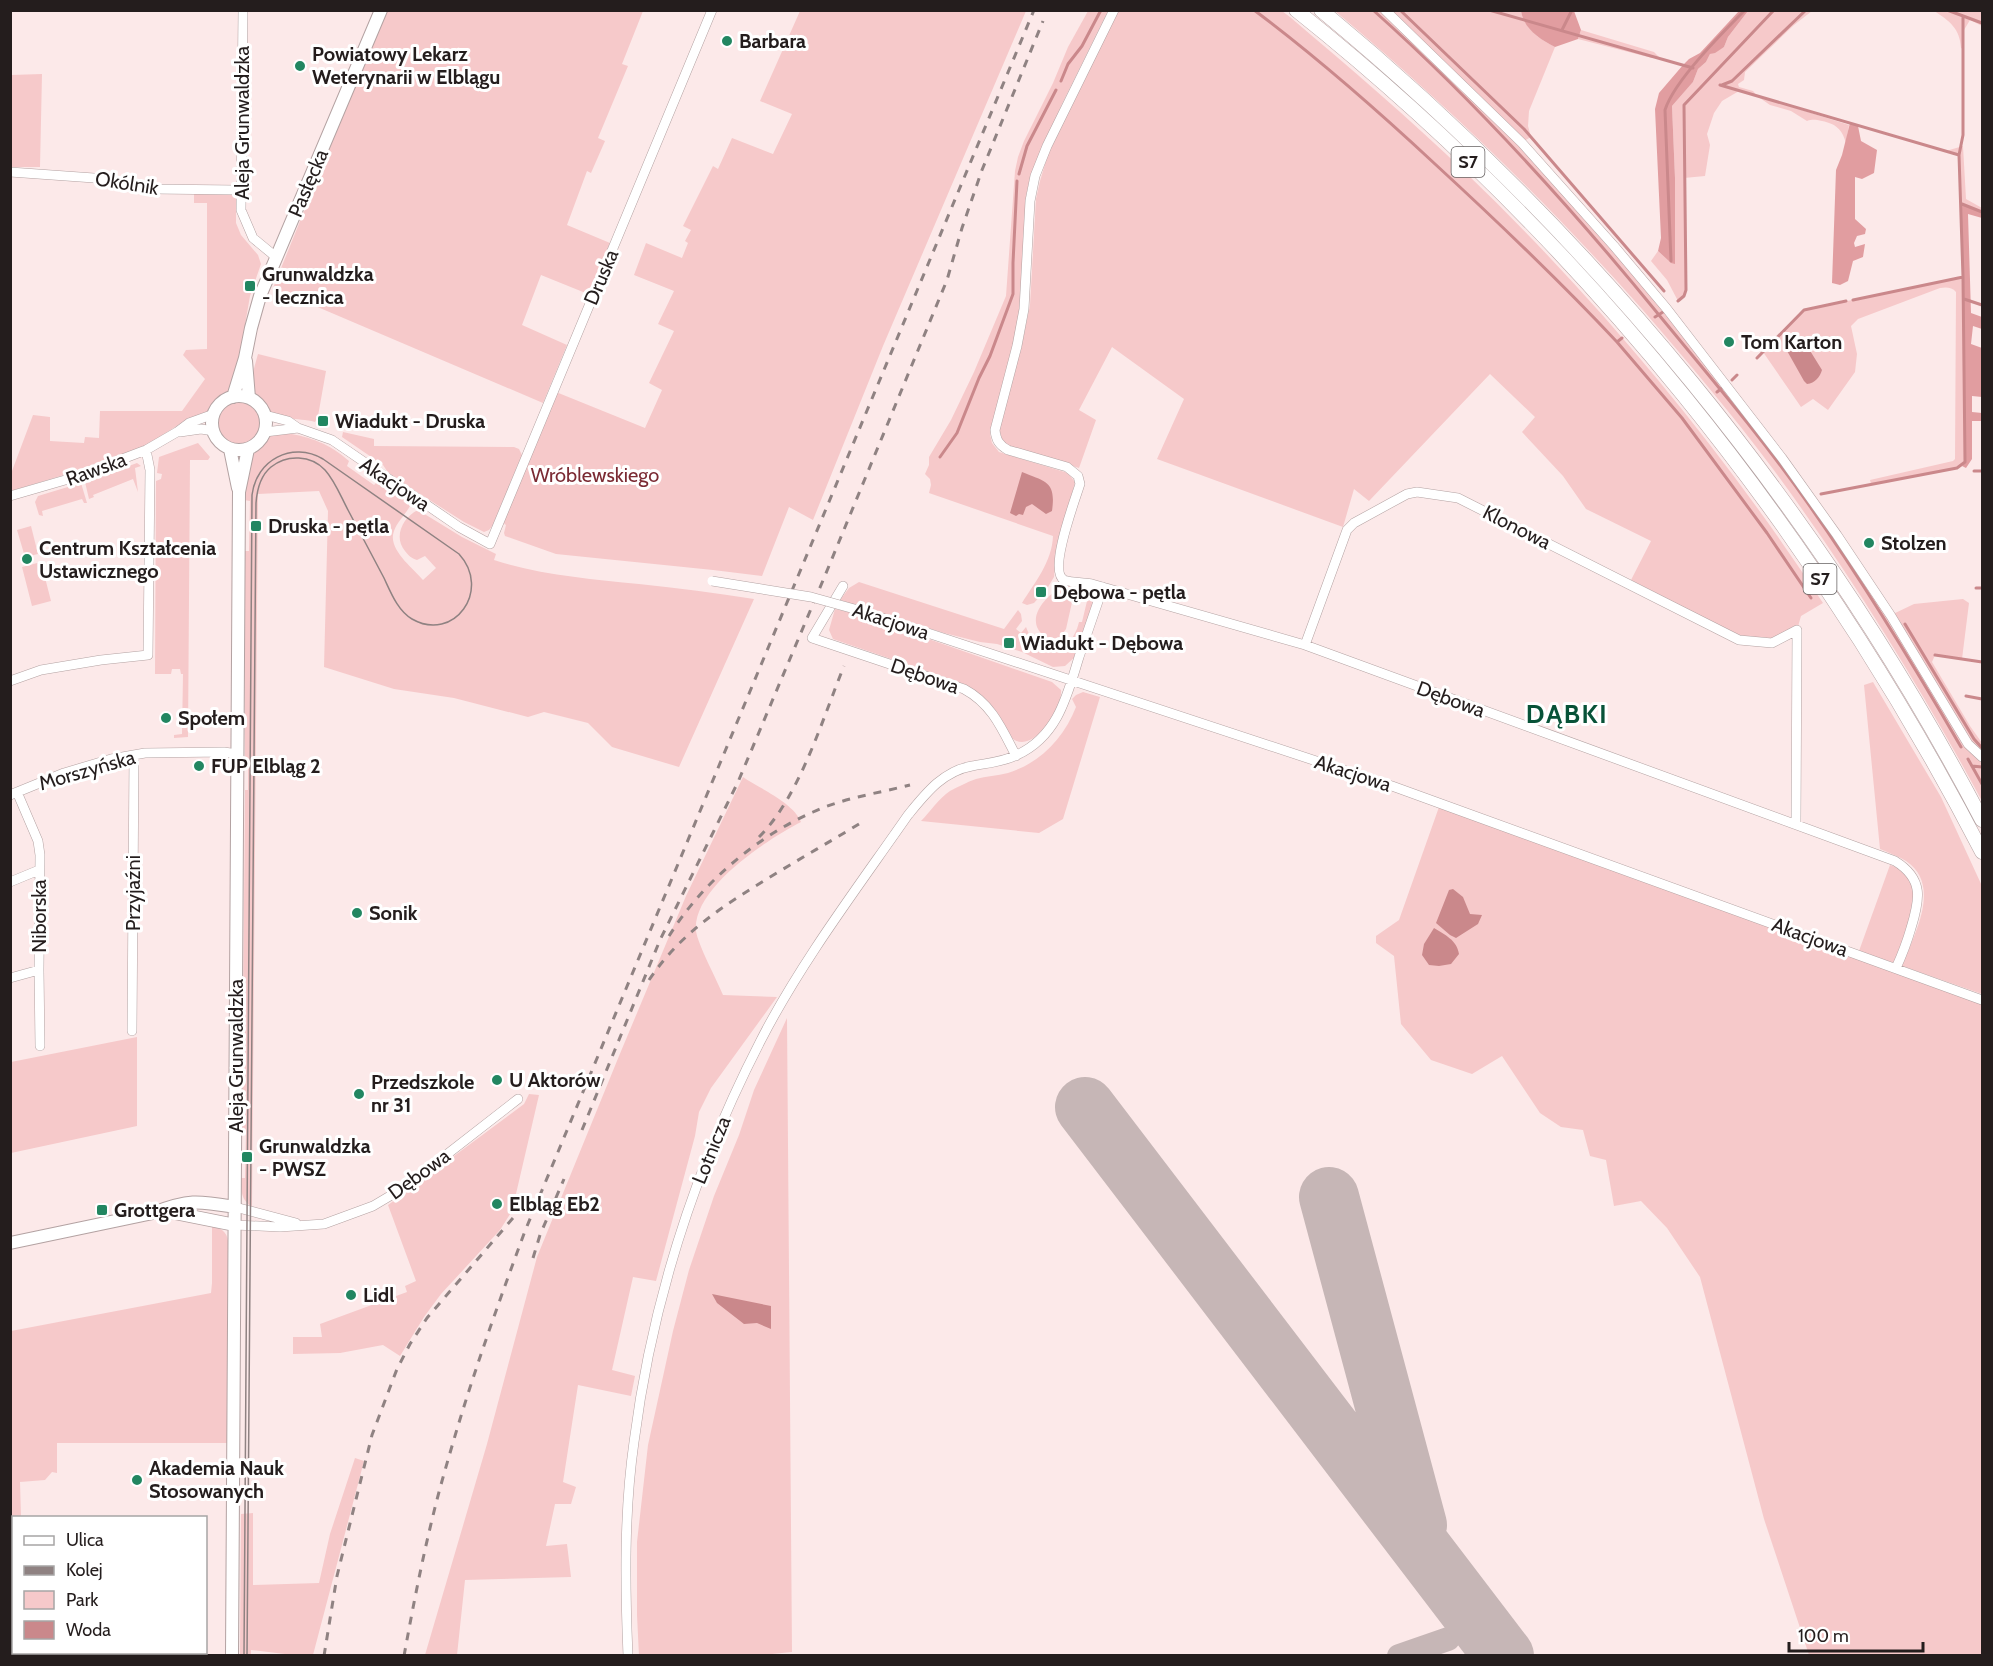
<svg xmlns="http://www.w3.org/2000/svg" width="1993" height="1666" viewBox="0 0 1993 1666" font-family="Cabin,sans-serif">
	<rect width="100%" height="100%" fill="#fce9e9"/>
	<path fill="#f6c9ca" d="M385 11H643L622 64 628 66 598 138 605 141 591 173 587 171 567 225 610 243 588 294 541 275 522 325 567 345 543 403 273 288Z
		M800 11H1026L883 346 813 520 789 507 762 576 713 570 556 554 505 536 504 533 506 525 502 522 556 392 645 428 662 390 649 383 674 331 658 324 674 291 634 275 646 243 682 258 688 243 685 241 691 230 683 226 713 166 718 169 732 138 773 154 792 114 760 101Z
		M1088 11H1108L1062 104 1030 178 1026 196 1020 309 1013 344 990 434 992 443 999 452 1068 473 1075 482 1056 556 1054 577 1048 587 1034 603 1027 605 1022 603C1035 582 1052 562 1053 536L929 493 931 485 930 479 925 474 929 465V457L951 420 974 372 1006 296 1015 171 1018 157 1024 141 1053 83 1068 47Z
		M1117 11H1282L1290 17C1350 68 1410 119 1467 174 1601 303 1721 448 1823 603L1801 616 1797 630 1792 629 1771 638 1738 636 1631 580 1651 541 1586 509 1563 476 1522 432 1535 417 1490 374 1369 501 1354 489 1343 527 1157 459 1184 399 1112 347 1079 410 1096 420 1079 468 1007 446 1002 439 999 429 1021 349 1030 305 1036 199 1040 181 1048 154Z
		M1335 11H1521C1524 28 1540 40 1555 47L1529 111 1528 126 1531 137 1522 142 1614 246 1782 458 1891 615 1914 604 1963 599 1969 603 1962 659 1935 655 1932 662 1970 726 1982 743V801C1920 686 1851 575 1773 469 1732 414 1687 361 1642 309 1547 202 1445 103 1335 11Z
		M1748 11H1812L1794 25 1745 72 1744 80 1738 84 1739 87 1753 91 1757 96 1849 125 1846 143C1842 129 1836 124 1822 121 1816 120 1813 119 1807 121L1791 111 1770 105 1757 96 1739 91 1722 101 1714 113 1707 134 1710 145 1705 176 1684 178 1686 290 1684 296 1678 301 1667 280 1651 261 1658 251 1671 263H1675V178L1672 106 1693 82 1698 69 1706 62 1710 54 1724 47 1728 37Z
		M1934 11H1982V26L1970 20 1964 30 1963 49 1961 48C1960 29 1950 21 1934 11Z
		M1581 30 1654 52 1660 58H1652L1578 39Z
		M42 74 40 167H11V75Z
		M1963 146 1966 199 1982 208V212L1961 204 1959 155 1946 151Z
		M194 190H236V223L241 235 258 255 261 264 250 296 235 382 228 395 221 399 209 412 183 422 145 446 87 468 11 491 12 471 33 415 50 417V441L84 443 85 437 99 438 100 411H182L205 379 183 355 186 350 207 349V203H194Z
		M1963 277 1965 462 1957 468 1871 484 1870 480 1953 461 1955 459 1956 292C1952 287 1946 287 1940 288L1858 319 1851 326 1857 354 1855 372 1828 410 1813 399 1801 407 1763 352 1804 310Z
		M258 354 326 371 318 416 315 422C306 419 297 420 288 418 271 415 271 412 261 402 247 387 253 372 258 354Z
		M218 423a21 21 0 1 1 42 0a21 21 0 1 1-42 0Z
		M343 432 374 439V446L514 447 519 449 522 455 493 525 489 530 484 532 464 522 395 478 387 471 383 465 342 437Z
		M286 433C311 437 330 444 349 461L347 466 374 485 377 482C389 488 406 493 410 506 405 515 397 522 394 531 387 549 413 568 423 580L436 568 425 556 417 560C411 558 409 556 405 551 393 537 403 517 418 510L462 537 496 554 494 560C541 575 591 579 639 584 678 588 716 593 754 599L679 767 612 747 588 723 544 712 528 717 454 698 394 689 324 667 328 511 319 491 258 494 252 1207C241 1200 241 1191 241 1178H245L246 1131 242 1130 245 793V790H248V761H245L244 551H249L250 501 244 500 250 454 273 434Z
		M198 443 210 457 208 460H190L188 737 174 738V735L182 734 183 674H181L180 669H172L171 674H155L156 481 161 479 162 474 157 473 159 457Z
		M137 463 141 466 135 468 138 492 133 479 93 495 94 497 89 499 85 482Z
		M81 483 87 503H84L82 499 42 511 43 516 39 515 35 502 38 496Z
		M31 526 38 554 25 557 17 530Z
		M41 562 51 601 32 606 22 567Z
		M859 582 1004 629 1018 610 1021 614 1022 621 1016 629 1021 633 1026 627C1038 661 1071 656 1079 622H1082L1088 597 1085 596 1087 591 1093 590 1095 597 1076 656 1065 666 1053 667 1022 652 997 644 980 642 944 633 840 600 849 588Z
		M1068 585 1073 586 1075 589 1066 629 1059 638H1047C1020 621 1048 591 1068 585Z
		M835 609 857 614 1052 682 1061 690C1063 709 1032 756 1012 738 998 713 991 698 964 684L833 639 829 630Z
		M1873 682 1941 797 1982 886V994L1902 966C1913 936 1943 886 1906 861 1898 856 1889 853 1880 849L1864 685Z
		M1083 692 1100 697 1063 819 1039 833 921 821C930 812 939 798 950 791 958 787 967 782 976 779 986 776 997 776 1008 773 1040 763 1064 738 1076 707L1072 699 1076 695Z
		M743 777C759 788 794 803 801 822 768 839 692 888 696 931 698 945 717 980 723 995L777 997 711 1088 699 1112 695 1136 656 1281 633 1277 612 1370 635 1376 631 1396 578 1385 563 1482 576 1487 571 1504H555L546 1546 567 1544 571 1577 465 1580 457 1655H425L487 1444 537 1257 619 1056 686 896Z
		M1439 807 1982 1004V1655H1809L1764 1519 1700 1277 1667 1228 1641 1201 1614 1206 1606 1160 1590 1156 1583 1130 1561 1127 1540 1113 1502 1056 1472 1074 1431 1060 1401 1024 1394 956 1376 943V936L1399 920Z
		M1890 865C1933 877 1906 936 1894 963L1859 951Z
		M787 1018 792 1652 753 1656H639L637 1615V1542L648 1445 673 1331 689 1270 714 1196 739 1135 754 1090Z
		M137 1037V1126L11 1153V1062Z
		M529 1094 539 1095 512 1211 500 1230 441 1294 424 1317 400 1356 383 1345 340 1353 293 1354V1337H322L320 1324 407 1292 405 1286 416 1281 388 1205 524 1104Z
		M212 1226C220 1228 227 1231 228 1241L227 1443H57V1473L52 1472 45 1480 20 1482 21 1517 14 1518V1593H11V1331L211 1293 212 1283Z
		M355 1458 364 1461 313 1655H293L251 1650V1655H240L241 1514 253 1513V1585L319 1583 330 1534Z"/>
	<path fill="#e19da0" d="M1521 11H1574L1581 30 1578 39 1555 47C1539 39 1524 29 1521 11Z
		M1739 11H1748L1728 37 1724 47 1715 53 1710 54 1706 62 1698 69 1693 82 1672 106 1675 178V264L1671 263 1658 251 1661 238 1655 109 1659 93 1683 65 1689 59 1700 53Z
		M1850 123 1858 126 1861 141 1877 150 1874 173 1862 179 1855 177V219L1866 229 1865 234 1857 236 1854 243 1855 247 1865 244 1863 257 1853 261 1848 281 1840 285 1832 283 1836 170 1842 155Z
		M1961 204 1982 212V218L1968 214 1971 313 1982 317V329L1973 326 1971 344 1982 348V397L1972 396V412L1982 413V421H1972V459L1966 468 1962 466 1965 462Z"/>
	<path fill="#ca888b" d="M1799 337 1804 341 1822 370C1820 377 1815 383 1807 384L1804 381 1786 349Z
		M1022 472C1047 482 1056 482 1052 511L1046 514 1032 504 1026 507 1023 515 1019 514 1016 516 1010 513Z
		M1453 889 1463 897 1470 914 1482 915 1478 924 1456 938 1450 935 1436 923 1449 890Z
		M1434 928C1445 935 1457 940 1459 954L1451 964 1439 966 1429 965 1422 955 1424 944Z
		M712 1294 771 1306V1329L757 1323 744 1324 717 1303Z"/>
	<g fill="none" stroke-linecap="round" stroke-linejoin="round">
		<path stroke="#ca888b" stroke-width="3" d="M1254 10C1318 58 1377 110 1435 164 1498 222 1559 280 1617 342L1622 338
			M1373 10C1477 103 1571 207 1659 315 1710 377 1763 439 1809 505 1864 583 1913 664 1961 747
			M1400 10 1524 129 1664 291
			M1489 10 1693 68
			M1947 10 1982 23
			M1562 30 1572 10
			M1061 81 1068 64 1082 46 1101 10
			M1720 85 1959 155 1963 277 1965 462 1957 468 1821 494
			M1722 85 1732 81 1806 10
			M1959 155 1963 135V16
			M1019 174 1027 146 1056 90
			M1962 204 1982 212
			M1671 261 1665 110C1674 81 1723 32 1745 10
			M1964 299 1982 305
			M1853 300 1963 277
			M1678 301 1684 296 1686 290 1684 105 1774 10
			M1655 317 1663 312
			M1617 342 1682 418 1767 533 1811 598
			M1757 358 1804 310 1846 301
			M1732 380 1737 375
			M1717 392 1722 388
			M940 457 957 433 979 378 990 356 1013 294V263L1017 181
			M1974 471H1982
			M1976 588H1982
			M1905 624 1974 739 1982 748
			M1935 655 1982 662
			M1966 696 1982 699
			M1968 759 1982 784
			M1972 766 1982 767"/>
		<path stroke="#c6b6b6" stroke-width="24" d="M1399 1656 1448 1639"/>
		<path stroke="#c6b6b6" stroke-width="60" d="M1085 1107 1504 1656
			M1329 1197 1417 1525"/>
		<defs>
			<path id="minor" d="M243 10 241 210 253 238 276 257
				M1114 10 1047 146 1035 176 1030 201 1024 309 1017 346 995 430C996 440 999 445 1008 450L1067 467 1078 476 1080 484C1075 500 1048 571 1064 580 1068 582 1085 583 1092 584L1305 645 1895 861C1924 879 1920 899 1911 928 1907 942 1902 955 1896 968
				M1385 10 1522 143 1614 246 1667 309 1782 458 1837 535 1891 616 1968 744 1982 757
				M10 172 94 178 153 189 236 190 243 187
				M265 415 288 421 298 428 332 440 459 527 490 544 712 10
				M180 432 201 429 214 431
				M265 432 298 428
				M10 496 72 478 146 450 177 432 189 423 214 414
				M843 586 812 638 964 689C992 704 1002 729 1016 756
				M858 610 1392 786 1982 1000
				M1305 645 1347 530 1354 523 1407 494 1417 492 1458 498 1739 640 1772 643 1797 630 1796 823
				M10 681 41 670 101 660 148 655 150 470 146 450
				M17 792 38 841 40 855 39 970 40 1046
				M10 795 64 773 111 759 145 753 224 752 237 754
				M10 882 39 870
				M10 978 39 970
				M132 1031 134 755
				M235 1207 296 1223
				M235 1225 280 1227 324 1224 373 1206 405 1187 518 1099
				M628 1656C625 1584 624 1512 634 1442 652 1301 696 1166 761 1040 801 962 858 887 908 815 926 793 943 771 972 766 988 763 1003 762 1017 755 1058 736 1067 696 1079 657 1087 634 1095 611 1103 587"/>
			<path id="major" d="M246 361 249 398
				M212 423a27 27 0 1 1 54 0a27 27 0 1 1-54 0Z
				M233 397 245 358 251 328 260 296 381 10
				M230 449 238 488
				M161 1213H175L235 1225
				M10 1243 153 1213C190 1199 198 1201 235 1207
				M232 1656 239 492 248 449"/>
			<path id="highway" d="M1296 10C1582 238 1814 528 1982 852
				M1321 10C1592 234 1819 509 1982 820"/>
		</defs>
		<use href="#minor" stroke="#b3a2a2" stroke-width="10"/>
		<use href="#major" stroke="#b3a2a2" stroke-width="14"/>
		<use href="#highway" stroke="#b3a2a2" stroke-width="15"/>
		<use href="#minor" stroke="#fff" stroke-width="9"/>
		<use href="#major" stroke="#fff" stroke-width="12"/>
		<use href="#highway" stroke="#fff" stroke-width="14"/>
		<path stroke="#8f8282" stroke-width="1.5" d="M244 1656 252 495C256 460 292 441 323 459L459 554C492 590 454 643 412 619 398 611 391 593 384 578 372 555 360 533 348 510 341 497 335 481 325 470 311 455 287 454 271 467 260 476 257 489 256 503L247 1656"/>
		<path stroke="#8f8282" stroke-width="3" stroke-dasharray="8 8" stroke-linecap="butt" d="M759 837C800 796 822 720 844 666
			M669 936C702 883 756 837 813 812 843 798 879 793 910 785
			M649 980C682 931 726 904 775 874 803 857 831 841 859 824
			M582 1130 660 940 738 782 824 578 947 280 962 228 982 170 1043 21
			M533 1258 540 1235 564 1179
			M324 1656 337 1576 372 1435 397 1369 410 1344 427 1318 513 1218
			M404 1656C416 1590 429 1524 448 1460 470 1382 497 1307 525 1231L1034 10"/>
		<defs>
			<path id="minor-bridge" d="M712 581 811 597 858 610"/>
		</defs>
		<use href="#minor-bridge" stroke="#b3a2a2" stroke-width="10" stroke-linecap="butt"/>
		<use href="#minor-bridge" stroke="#fff" stroke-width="9"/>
	</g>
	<g fill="#228661" stroke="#fff" stroke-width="2">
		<circle cx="727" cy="41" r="6"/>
		<circle cx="300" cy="66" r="6"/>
		<rect x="244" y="280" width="12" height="12" rx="3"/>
		<circle cx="1729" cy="342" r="6"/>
		<rect x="317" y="415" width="12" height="12" rx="3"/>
		<rect x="250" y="520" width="12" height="12" rx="3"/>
		<circle cx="1869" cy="543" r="6"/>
		<circle cx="27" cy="559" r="6"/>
		<rect x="1035" y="586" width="12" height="12" rx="3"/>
		<rect x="1003" y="637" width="12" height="12" rx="3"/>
		<circle cx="166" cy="718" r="6"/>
		<circle cx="199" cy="766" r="6"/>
		<circle cx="357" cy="913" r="6"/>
		<circle cx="497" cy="1080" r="6"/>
		<circle cx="359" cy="1094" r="6"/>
		<rect x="241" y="1151" width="12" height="12" rx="3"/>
		<circle cx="497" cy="1204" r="6"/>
		<rect x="96" y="1204" width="12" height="12" rx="3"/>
		<circle cx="351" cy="1295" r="6"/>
		<circle cx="137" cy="1480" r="6"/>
	</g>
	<g text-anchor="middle" stroke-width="6" stroke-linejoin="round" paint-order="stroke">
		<g fill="#fff" stroke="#666161" stroke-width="1.5">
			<rect x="1451.5" y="147" width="33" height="30" rx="4.5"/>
			<rect x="1803.5" y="564" width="33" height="30" rx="4.5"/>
		</g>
		<g font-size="18" font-weight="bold" fill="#241d1d">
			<text x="1468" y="168">S7</text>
			<text x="1820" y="585">S7</text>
		</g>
		<g font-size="20" font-weight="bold" fill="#241d1d" stroke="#fff" text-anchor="start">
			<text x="739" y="48">Barbara</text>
			<text x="312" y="61">Powiatowy Lekarz<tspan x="312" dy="23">Weterynarii w Elblągu</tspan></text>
			<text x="262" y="281">Grunwaldzka<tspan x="262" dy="23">- lecznica</tspan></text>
			<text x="1741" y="349">Tom Karton</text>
			<text x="335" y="428">Wiadukt - Druska</text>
			<text x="268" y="533">Druska - pętla</text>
			<text x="1881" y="550">Stolzen</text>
			<text x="39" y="555">Centrum Kształcenia<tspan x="39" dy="23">Ustawicznego</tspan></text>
			<text x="1053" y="599">Dębowa - pętla</text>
			<text x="1021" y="650">Wiadukt - Dębowa</text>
			<text x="178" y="725">Społem</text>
			<text x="211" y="773">FUP Elbląg 2</text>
			<text x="369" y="920">Sonik</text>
			<text x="509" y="1087">U Aktorów</text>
			<text x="371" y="1089">Przedszkole<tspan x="371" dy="23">nr 31</tspan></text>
			<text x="259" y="1153">Grunwaldzka<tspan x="259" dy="23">- PWSZ</tspan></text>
			<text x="509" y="1211">Elbląg Eb2</text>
			<text x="114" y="1217">Grottgera</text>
			<text x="363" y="1302">Lidl</text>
			<text x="149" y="1475">Akademia Nauk<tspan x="149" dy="23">Stosowanych</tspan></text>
		</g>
		<g font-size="20" fill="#241d1d" stroke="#fff">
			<text transform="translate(242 123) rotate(-90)" y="7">Aleja Grunwaldzka</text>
			<text transform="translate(127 183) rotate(9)" y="7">Okólnik</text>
			<text transform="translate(308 183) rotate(-67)" y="7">Pasłęcka</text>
			<text transform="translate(601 277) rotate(-67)" y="7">Druska</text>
			<text transform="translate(96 469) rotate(-20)" y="7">Rawska</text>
			<text transform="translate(395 484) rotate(34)" y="7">Akacjowa</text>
			<text transform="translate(1517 527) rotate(27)" y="7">Klonowa</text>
			<text transform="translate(891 621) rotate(18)" y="7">Akacjowa</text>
			<text transform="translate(925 676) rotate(19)" y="7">Dębowa</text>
			<text transform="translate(1451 699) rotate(20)" y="7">Dębowa</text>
			<text transform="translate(87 770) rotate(-16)" y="7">Morszyńska</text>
			<text transform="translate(1353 773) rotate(18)" y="7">Akacjowa</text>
			<text transform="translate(133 893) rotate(-90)" y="7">Przyjaźni</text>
			<text transform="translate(39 916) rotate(-90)" y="7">Niborska</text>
			<text transform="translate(1810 937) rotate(20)" y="7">Akacjowa</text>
			<text transform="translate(236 1056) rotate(-90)" y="7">Aleja Grunwaldzka</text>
			<text transform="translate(711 1150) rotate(-68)" y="7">Lotnicza</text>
			<text transform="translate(419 1174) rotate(-36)" y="7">Dębowa</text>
		</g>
		<g font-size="20" fill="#7b2b34" stroke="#fff">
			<text x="595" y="482">Wróblewskiego</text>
		</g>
		<g font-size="26" font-weight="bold" letter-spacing="1.5" fill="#085238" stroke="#fff">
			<text x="1567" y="723">DĄBKI</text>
		</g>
	</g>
	<rect width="1993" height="1666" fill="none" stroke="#241d1d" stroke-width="24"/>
	<rect x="12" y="1516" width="195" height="138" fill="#ffffff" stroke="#a7a5a5" stroke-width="1.5"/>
	<rect x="24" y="1536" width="30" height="9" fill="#ffffff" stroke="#a7a5a5" stroke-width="1.5"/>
	<text x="66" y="1546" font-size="18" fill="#241d1d">Ulica</text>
	<rect x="24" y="1566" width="30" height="9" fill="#8f8282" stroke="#a7a5a5" stroke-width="1.5"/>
	<text x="66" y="1576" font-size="18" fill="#241d1d">Kolej</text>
	<rect x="24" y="1591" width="30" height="18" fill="#f6c9ca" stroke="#a7a5a5" stroke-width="1.5"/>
	<text x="66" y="1606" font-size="18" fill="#241d1d">Park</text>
	<rect x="24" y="1621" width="30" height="18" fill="#ca888b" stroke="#a7a5a5" stroke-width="1.5"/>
	<text x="66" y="1636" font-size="18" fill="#241d1d">Woda</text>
	<path d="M1789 1642v9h134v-9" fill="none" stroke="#241d1d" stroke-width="3"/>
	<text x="1798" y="1642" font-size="18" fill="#241d1d" stroke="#ffffff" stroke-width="4.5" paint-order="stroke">100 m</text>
</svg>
